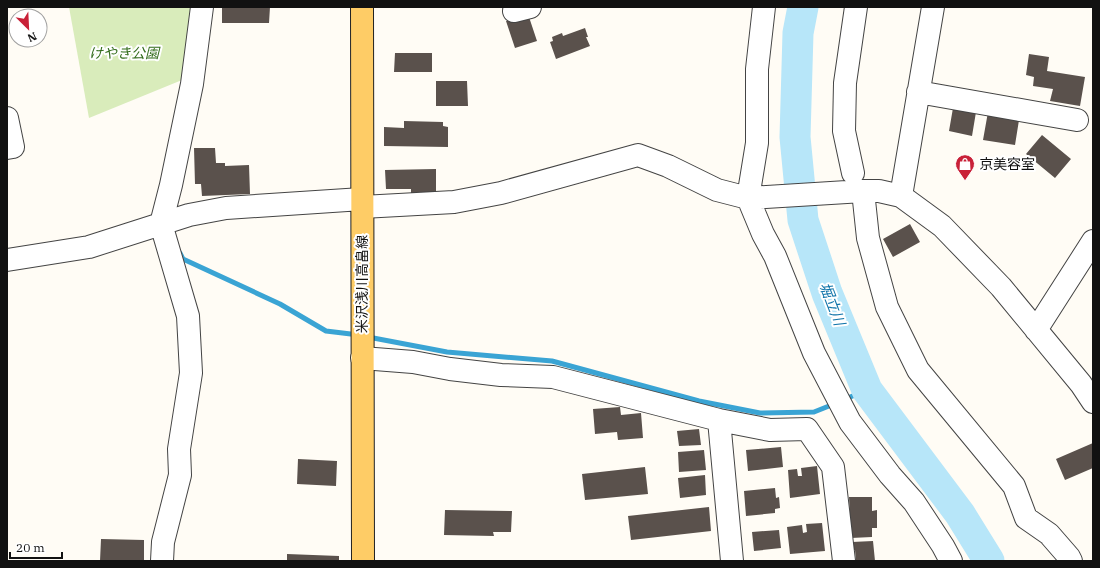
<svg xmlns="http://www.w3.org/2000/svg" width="1100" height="568" viewBox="0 0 1100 568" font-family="'IBM Plex Serif','Noto Sans JP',serif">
	<rect width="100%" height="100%" fill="#fffcf5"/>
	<path fill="#d9ecbb" d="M69 7H192L182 80 89 118Z"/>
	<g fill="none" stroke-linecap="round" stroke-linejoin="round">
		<path stroke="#3aa4d4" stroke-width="5" d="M180 253 183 259 280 304 326 331 359 335
			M368 337 447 352 552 361 699 401 760 413 814 412 834 404
			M843 400 867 390"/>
		<path stroke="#b7e6f9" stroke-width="31" d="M803 7 798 33 795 137 803 220 827 293 867 390 960 514 989 561"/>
	</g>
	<path fill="#5a514c" d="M222 7H270L269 23H222Z
		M529 17 537 41 515 48 506 21 515 18Z
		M585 28 588 37H586L590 46 556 59 550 42 553 41 552 37 562 33 563 36Z
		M395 53H432V72H394Z
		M1029 54 1049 57 1047 71 1085 77 1080 106 1050 101 1053 89 1033 86 1034 77 1026 75Z
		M436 81H467L468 106H436Z
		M953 108 976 112 972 136 949 131Z
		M988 112 1019 120 1015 145 983 140Z
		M404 121 443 122V126L448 127V147L384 146V127L404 128Z
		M1042 135 1071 159 1055 178 1026 154Z
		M194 148H215L216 163H225V166L249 165 250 194 202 196 201 184H195Z
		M436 169V194H411V189H386L385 170Z
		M910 224 920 242 893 257 883 239Z
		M620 407 621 415 641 413 643 438 618 440 617 432 595 434 593 409Z
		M699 429 701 445 679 446 677 431Z
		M1093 443V468L1065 480 1056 459Z
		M781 447 783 467 748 471 746 450Z
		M704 450 706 470 679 472 678 452Z
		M298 459 337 461 336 486 297 484Z
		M817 466 820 494 790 498 788 470 797 469 798 476H802L801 468Z
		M645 467 648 494 585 500 582 474Z
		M705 475 706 495 680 498 678 478Z
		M775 488 776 498 779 497 780 508 775 509V513L746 516 744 491Z
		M849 497H872V511L877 510V528H872V537L851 538Z
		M709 507 711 531 631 540 628 516Z
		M445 510 512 511 511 532H493L494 536 444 535Z
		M822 523 825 551 790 554 787 527 802 525 803 533 807 532 806 524Z
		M779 530 781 548 754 551 752 532Z
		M101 539 144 540V561H100Z
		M873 541 875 561H856L855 550H853L852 542Z
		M287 554 339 556V561H287Z"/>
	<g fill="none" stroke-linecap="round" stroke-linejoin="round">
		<defs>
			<path id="minor" d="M764 7 757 69V143L748 198 763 234 775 256 814 353 850 422 890 475 914 502 943 546 951 561
				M514 11 530 7
				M918 92 1077 120
				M7 118 13 147 7 148
				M853 173 844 131 845 83 856 7
				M863 191 868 238 887 307 918 370 1014 486 1026 518 1049 534 1069 557 1071 561
				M901 196 933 7
				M362 207 454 202 501 193 638 155 668 166 717 190 748 198 863 191H879L901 196 942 226 1001 287 1081 384 1093 402
				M7 260 89 247 189 215 226 208 362 199
				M1036 330 1093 241
				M362 358 413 362 450 369 501 375 553 377 719 420 770 430 807 429 833 467 844 561
				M719 420 732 561
				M162 561 163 542 180 475 179 449 191 373 188 316 161 224 171 185 192 84 202 7"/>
			<path id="major" d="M362 7 363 561"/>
		</defs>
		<use href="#minor" stroke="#444" stroke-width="24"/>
		<use href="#major" stroke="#222" stroke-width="24"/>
		<use href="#minor" stroke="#fff" stroke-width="22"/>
		<use href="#major" stroke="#fecc66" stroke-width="22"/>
	</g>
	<defs>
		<symbol id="shop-pin" viewBox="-11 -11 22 30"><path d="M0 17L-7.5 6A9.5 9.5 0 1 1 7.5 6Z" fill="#c92138" stroke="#fff"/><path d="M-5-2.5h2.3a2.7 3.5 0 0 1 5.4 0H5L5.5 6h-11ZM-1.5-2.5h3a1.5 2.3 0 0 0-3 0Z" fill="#fff"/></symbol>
	</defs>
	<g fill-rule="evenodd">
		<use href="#shop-pin" x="954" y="153" width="22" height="30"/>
	</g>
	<g text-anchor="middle" stroke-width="4" stroke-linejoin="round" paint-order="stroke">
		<g font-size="14" font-style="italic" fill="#346d1d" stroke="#fff">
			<text x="124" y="58">けやき公園</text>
		</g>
		<g font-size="14" fill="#111" stroke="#fff" text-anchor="start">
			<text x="979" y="169">京美容室</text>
		</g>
		<g font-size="14" fill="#111" stroke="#fff">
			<text transform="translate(362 284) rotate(-90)" y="5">米沢浅川高畠線</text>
		</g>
		<g font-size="15" font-style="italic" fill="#1275aa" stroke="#fff">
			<text transform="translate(832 304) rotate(69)" y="5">堀立川</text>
		</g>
	</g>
	<rect width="1100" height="568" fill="none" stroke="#111111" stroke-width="16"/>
	<g transform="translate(28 28) rotate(156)"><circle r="19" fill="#ffffff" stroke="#a0a0a0"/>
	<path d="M0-3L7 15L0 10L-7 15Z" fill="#c92138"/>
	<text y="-6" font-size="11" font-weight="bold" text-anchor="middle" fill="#111111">N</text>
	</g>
	<path d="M10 552v6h52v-6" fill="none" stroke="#111111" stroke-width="2"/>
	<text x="16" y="552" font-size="12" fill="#111111" stroke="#ffffff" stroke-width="3" paint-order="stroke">20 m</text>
</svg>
